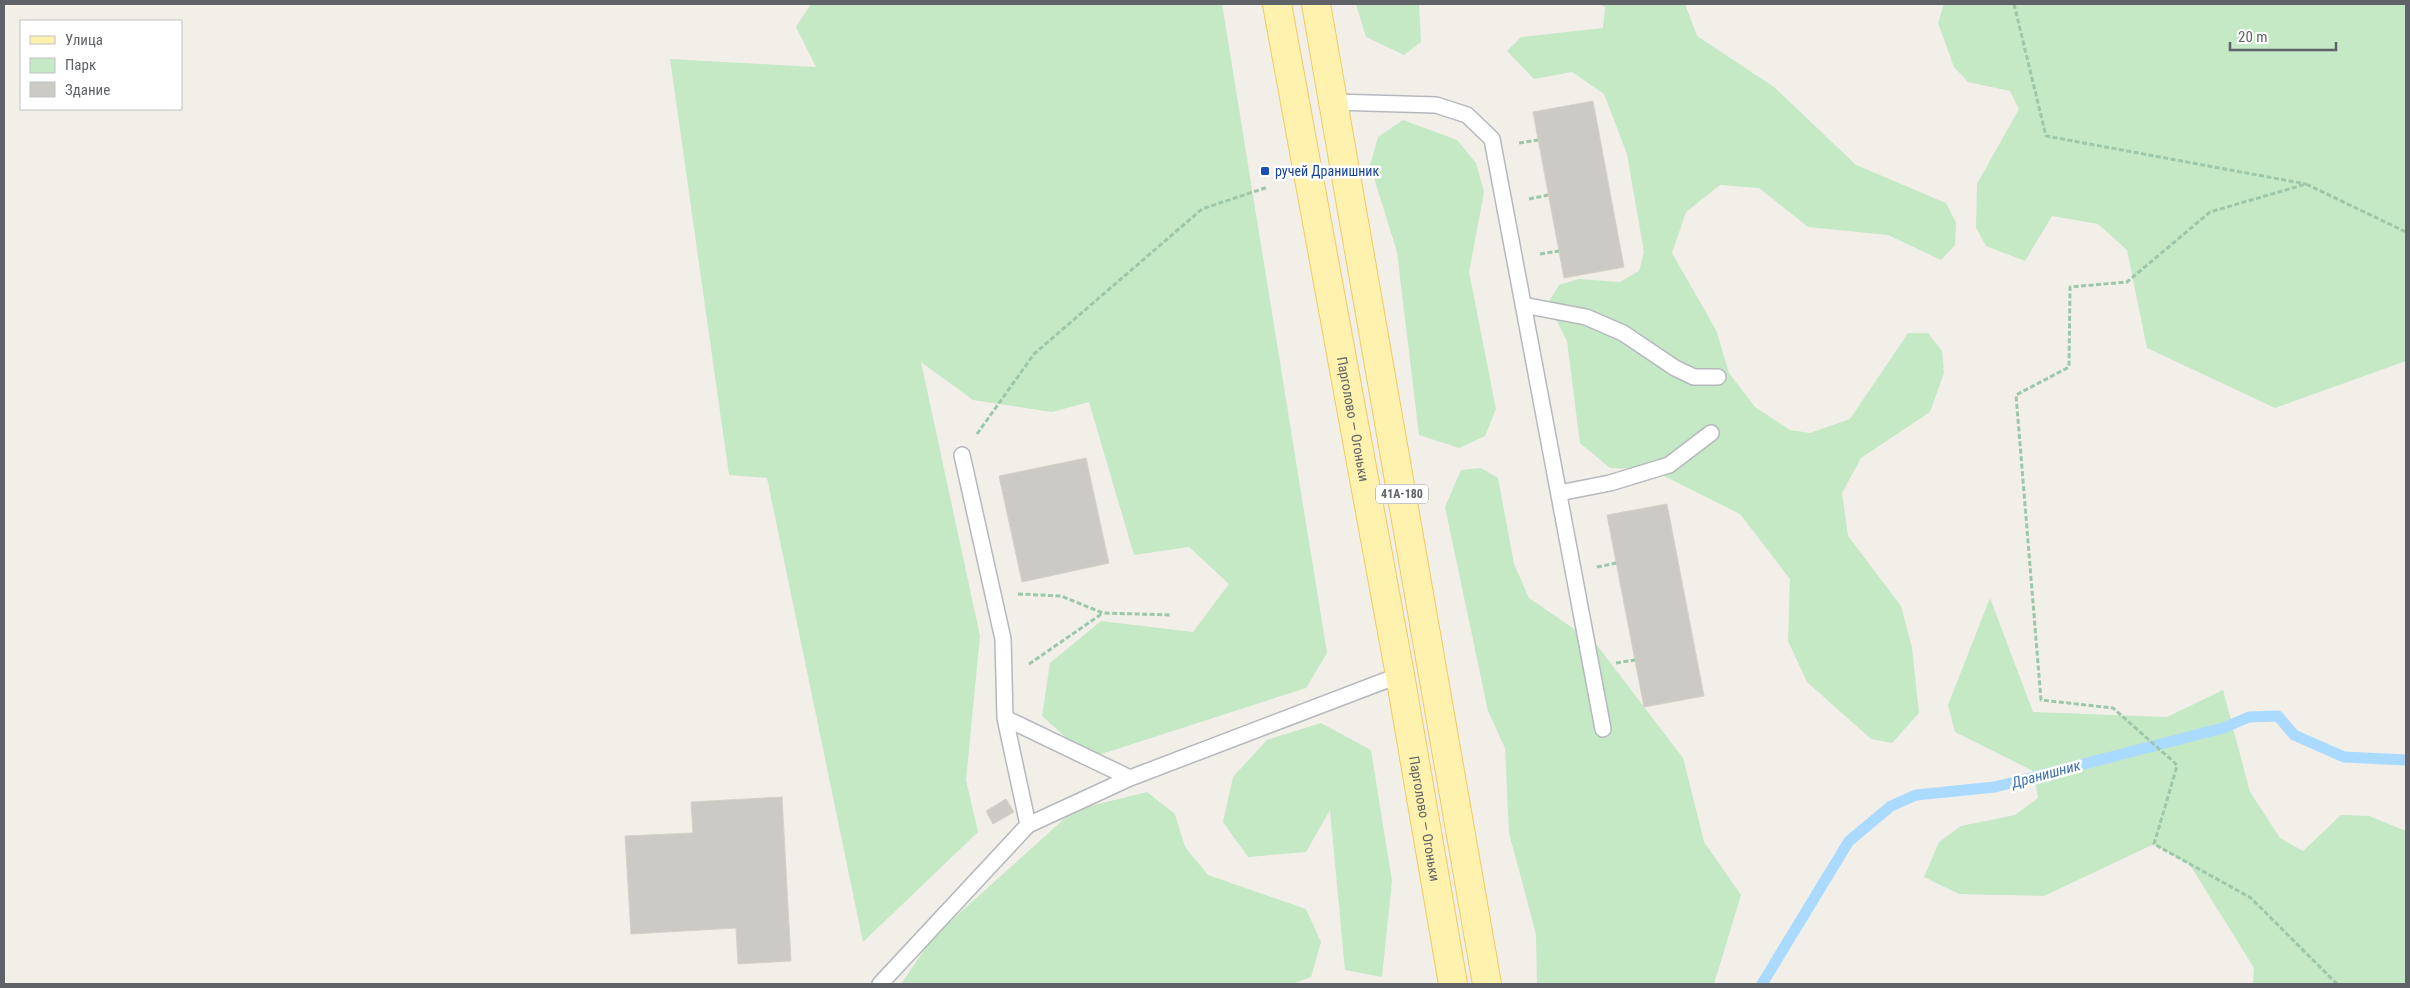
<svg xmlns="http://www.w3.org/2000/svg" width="2410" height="988" viewBox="0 0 2410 988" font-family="'Roboto Condensed',sans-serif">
	<rect width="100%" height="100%" fill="#f1efe8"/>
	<path fill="#c5e8c5" d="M811 4H1222L1327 653 1306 688 1089 758 1042 716 1050 663 1101 621 1193 632 1229 584 1189 547 1134 555 1089 402 1052 412 973 400 921 362 980 636 966 780 978 832 863 942 767 478 729 475 670 59 816 67 796 27Z
		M1356 4H1419L1421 42 1404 55 1366 37Z
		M1600 4H1685L1697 36 1774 87 1856 165 1946 203 1956 223 1955 245 1941 260 1888 235 1808 227 1759 188 1720 185 1686 212 1672 253 1716 330 1729 373 1755 407 1790 430 1810 433 1850 419 1908 333H1928L1942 351 1944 373 1930 412 1861 458 1842 493 1848 536 1901 606 1912 648 1919 713 1892 743 1871 739 1807 682 1788 641 1790 579 1740 514 1650 469 1610 468 1580 443 1567 341 1548 303 1559 285 1579 279 1620 282 1639 271 1644 252 1627 154 1604 94 1572 72 1534 79 1507 51 1521 37 1603 28 1605 7Z
		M1944 4H2406V361L2275 408 2147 348 2127 250 2098 224 2052 216 2025 261 1986 246 1976 228 1977 184 2019 109 2010 91 1968 82 1954 67 1938 23Z
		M1403 120 1457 140 1476 163 1484 192 1469 272 1496 409 1485 436 1459 448 1419 435 1397 252 1370 165 1378 137Z
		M1481 468 1498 478 1514 564 1529 598 1596 644 1683 758 1704 842 1741 895 1714 984H1537L1536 934 1509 833 1505 748 1488 711 1445 507 1461 470Z
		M1990 598 2033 712 2167 717 2223 690 2250 792 2280 838 2303 851 2341 815 2369 816 2406 831V984H2253L2254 968 2190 865 2154 844 2044 896 1959 894 1924 877 1939 842 1961 826 2015 815 2038 798 2033 771 1955 732 1948 705Z
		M1321 723 1371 750 1392 881 1382 977 1345 970 1330 810 1306 852 1248 857 1223 822 1233 777 1267 740Z
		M1147 792 1175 814 1185 847 1208 875 1306 909 1321 942 1311 977 1292 984H901L933 937 1074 810Z"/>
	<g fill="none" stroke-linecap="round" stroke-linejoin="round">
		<path stroke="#aadaff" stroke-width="11" d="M1762 984 1849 841 1891 806 1916 795 1995 787 2223 728 2249 717 2278 716 2294 735 2344 757 2406 760"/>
	</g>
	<path fill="#cccac5" stroke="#d6d1c6" d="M1593 101 1624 267 1564 278 1533 112Z
		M1086 458 1109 563 1022 582 999 476Z
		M1667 504 1704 696 1644 707 1607 515Z
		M782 797 791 961 738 964 736 928 631 934 625 836 693 833 691 802Z
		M1006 799 1014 812 993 824 986 811Z"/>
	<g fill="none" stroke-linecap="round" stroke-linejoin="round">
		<defs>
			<path id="lane" d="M1334 102 1436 105 1467 115 1492 139 1603 729
				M1523 305 1586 317 1623 333 1675 368 1694 377H1718
				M962 455 1003 639 1005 718 1028 825
				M1559 493 1610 483 1669 465 1711 433
				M1005 718 1130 778
				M880 984 1028 825 1130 778 1400 675"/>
			<g id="primary">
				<path id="s1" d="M1277 4 1400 675 1453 984"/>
				<path d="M1316 4 1487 984"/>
			</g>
		</defs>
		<use href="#lane" stroke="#b5b8bc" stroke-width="18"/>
		<use href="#primary" stroke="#f2c960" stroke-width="30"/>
		<path stroke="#9cc7a9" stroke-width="3" stroke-dasharray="5 2.5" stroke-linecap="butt" d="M2014 4 2046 136 2306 184
			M1519 143 1538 140
			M1529 199 1548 195
			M1540 254 1559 251
			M977 434 1034 354 1202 209 1268 187
			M1597 567 1616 563
			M1018 594 1061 596 1103 613 1171 615
			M1616 663 1635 660
			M1029 664 1103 613
			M2337 984 2251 898 2154 844 2177 766 2175 763 2113 708 2041 700 2016 395 2069 367 2070 287 2127 282 2210 212 2306 184 2406 232"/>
		<use href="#lane" stroke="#fff" stroke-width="15"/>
		<use href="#primary" stroke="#fff2af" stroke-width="28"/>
	</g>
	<rect fill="#1a4fb4" stroke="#fff" stroke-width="2" x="1260" y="166" width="10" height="10" rx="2.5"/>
	<g text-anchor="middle" stroke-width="5" stroke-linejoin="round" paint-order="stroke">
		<rect fill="#fff" stroke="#8f9295" stroke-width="1" x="1376" y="484.5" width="52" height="19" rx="4"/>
		<g font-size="12" font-weight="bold" fill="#5f6368">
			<text x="1402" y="498">41А-180</text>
		</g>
		<g font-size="14" fill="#164399" stroke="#fff" text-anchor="start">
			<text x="1275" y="176">ручей Дранишник</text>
		</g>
		<g font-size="14" fill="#5f6368" stroke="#fff">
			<text dy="5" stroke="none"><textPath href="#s1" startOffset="422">Парголово — Огоньки</textPath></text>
			<text dy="5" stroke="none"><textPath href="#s1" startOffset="828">Парголово — Огоньки</textPath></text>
		</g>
		<g font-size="15" font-style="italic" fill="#4174aa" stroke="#fff">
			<text transform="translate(2046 774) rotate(-15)" y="5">Дранишник</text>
		</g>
	</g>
	<rect width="2410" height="988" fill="none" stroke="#5f6368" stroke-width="10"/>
	<rect x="20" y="20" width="162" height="90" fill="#ffffff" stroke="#bfc1c3"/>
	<rect x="30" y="36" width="25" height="8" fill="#fff2af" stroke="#bfc1c3"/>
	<text x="65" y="45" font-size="15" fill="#5f6368">Улица</text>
	<rect x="30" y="58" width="25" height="15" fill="#c5e8c5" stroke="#bfc1c3"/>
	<text x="65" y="70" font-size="15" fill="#5f6368">Парк</text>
	<rect x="30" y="82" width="25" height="15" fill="#cccac5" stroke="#bfc1c3"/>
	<text x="65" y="95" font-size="15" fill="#5f6368">Здание</text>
	<path d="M2230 42v8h106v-8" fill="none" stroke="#5f6368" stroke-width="2.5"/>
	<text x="2238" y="42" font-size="15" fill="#5f6368" stroke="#ffffff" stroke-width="4" paint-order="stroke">20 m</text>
</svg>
